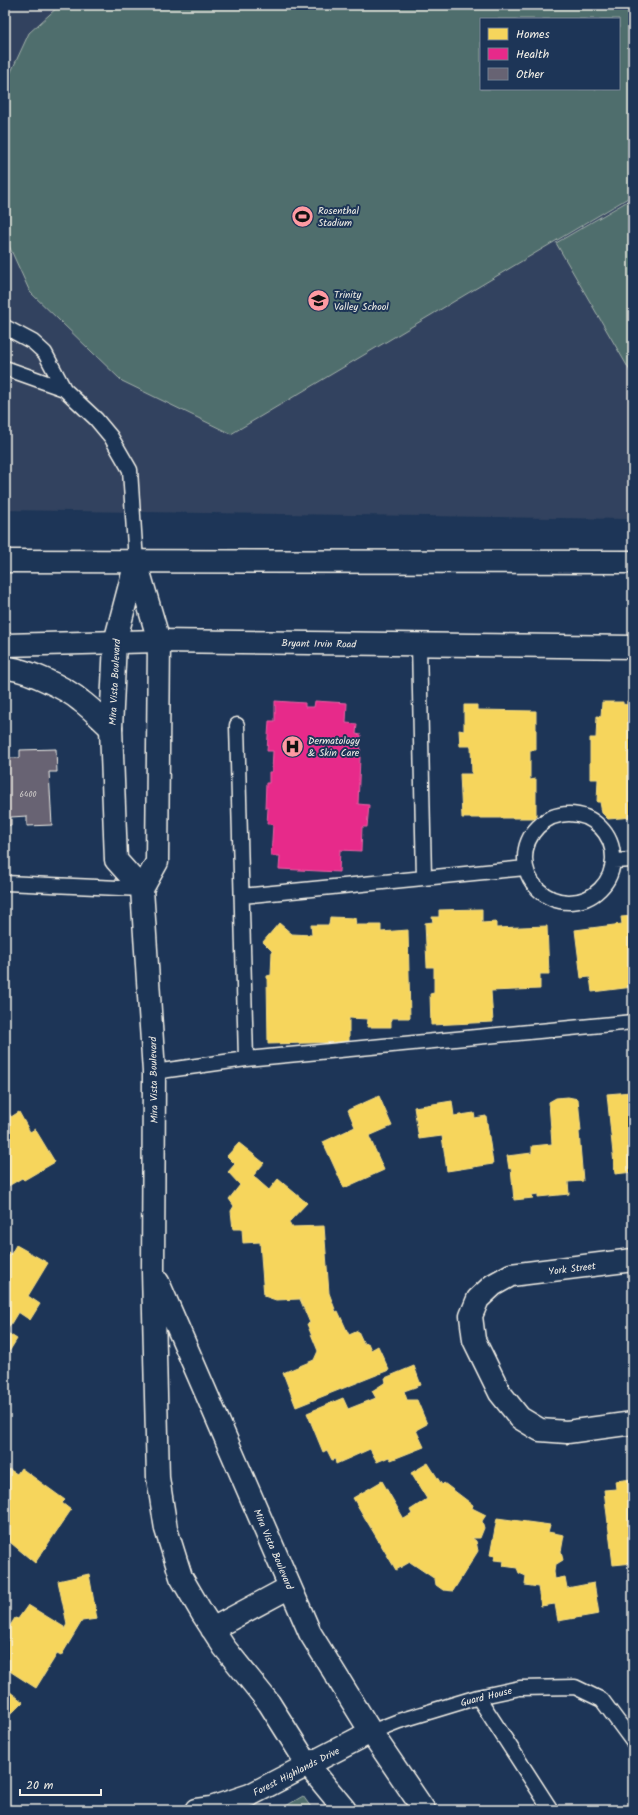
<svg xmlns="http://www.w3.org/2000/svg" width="638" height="1815" viewBox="0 0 638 1815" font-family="Kalam,sans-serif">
	<rect width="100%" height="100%" fill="#1d3557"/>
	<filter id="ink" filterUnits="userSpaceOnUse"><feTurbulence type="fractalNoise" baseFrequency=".025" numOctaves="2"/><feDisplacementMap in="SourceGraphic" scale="8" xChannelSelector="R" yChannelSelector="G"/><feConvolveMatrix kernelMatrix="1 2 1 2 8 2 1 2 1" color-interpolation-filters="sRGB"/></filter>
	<g filter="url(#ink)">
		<path fill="#33435f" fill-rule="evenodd" d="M5 5H633V519L5 510ZM481 19H619V89H481Z"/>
		<path fill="#506e6d" stroke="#a2b0aa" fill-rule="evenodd" d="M60 5H633V195L231 434 122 381 30 292 5 237V85L29 33ZM481 19H619V89H481Z
			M633 198V376L556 243Z
			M303 1796 313 1810H279Z"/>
		<path fill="#f6d55c" stroke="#f5dd86" d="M627 701 633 702V817L608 819 602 813 600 802H597L598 779H590V738H596L597 716 601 717 602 702H623V704L627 705Z
			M464 705H477V710L536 711V750H530V780L536 779V818H462L460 774H472L471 746H460L459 730 464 731Z
			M482 909V923L496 922V928L547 926 549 974H540V989L491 991 493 1022 431 1025 430 994 434 993V967H427L425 923 433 922 432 917H439V910Z
			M633 916V987L592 992 590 977 581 978 575 930 622 924 621 917Z
			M330 917 355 918 356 925H381V932L408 930 410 1018H391V1027H367L368 1019 349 1018V1042L268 1044 267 976 271 975 272 951 263 942 279 923 292 934 312 935 311 925H329Z
			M631 1092 633 1110V1172L615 1174 607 1094Z
			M379 1096 392 1126 369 1136 384 1170 344 1188 323 1142 355 1127 348 1110Z
			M568 1097 578 1099 581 1131 579 1132 583 1181 568 1182 569 1194 538 1197V1194L532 1195 533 1198 514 1200 511 1168 509 1169 507 1156 532 1153V1146L552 1144 549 1102 556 1098Z
			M452 1101 454 1116 474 1113 475 1118 486 1116 493 1164 447 1171 442 1136 419 1139 414 1107Z
			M5 1106 11 1117 19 1112 30 1132 35 1129 55 1162 24 1180 22 1178 5 1188Z
			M239 1143 264 1163 253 1176 269 1190 278 1179 307 1203 289 1222 291 1227 324 1226 329 1293 336 1312 338 1311 349 1335 358 1331 364 1344 368 1343 371 1350 378 1346 389 1370 296 1407 283 1373 314 1360 318 1351 307 1324 310 1323 300 1299 276 1300 264 1296 260 1242 243 1243 242 1229H233L231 1211 234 1206 229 1199 240 1185 228 1172 235 1164 227 1156Z
			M16 1245 48 1263 28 1296 40 1304 30 1320 18 1312 6 1332 17 1339 5 1358V1250L11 1254Z
			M414 1366 421 1385 404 1391 407 1400H417L427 1424 416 1430 424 1447 391 1460 389 1457 377 1462 370 1449 336 1464 335 1459 332 1460 327 1450 323 1452 307 1413 343 1398 348 1409 376 1398 372 1391 386 1382 385 1378Z
			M428 1463 442 1485 444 1483 473 1505 472 1508 486 1515 482 1521 484 1528 480 1538H472L476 1541 478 1551 453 1591 443 1590 436 1585 435 1579 410 1562 396 1570 353 1498 382 1481 404 1519 412 1514 410 1510 427 1499 411 1473Z
			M5 1467 17 1474 21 1468 65 1500 62 1503 71 1510 35 1563 5 1538Z
			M633 1479V1563L613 1565 604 1490 616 1489 615 1481Z
			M497 1518 550 1525 548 1532 564 1535 561 1552 563 1560 555 1565 554 1572 555 1579 565 1577 567 1588 594 1583 599 1614 558 1621 555 1604 541 1606 538 1587 525 1585 526 1576 519 1573 517 1568 503 1566 504 1561 494 1560 495 1556 490 1555Z
			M89 1574 97 1619 82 1621 61 1656 57 1654 36 1688 5 1668V1638L8 1634 6 1632 15 1618 18 1619 28 1605 64 1627V1630L67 1624 58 1581Z
			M5 1688 23 1702 12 1713 9 1711 5 1715Z"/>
		<path fill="#e7298a" stroke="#eb65a6" d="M275 701 305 703V707H314L315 701 347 703 346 723 357 724 356 734 361 735 358 804 369 805 367 827H362L361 851 340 850 339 872 279 869 280 856H271L273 824H267L268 808H265L266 783H269V772H272L273 751H267L269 721H275Z"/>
		<path fill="#676373" stroke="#f4f1e8" d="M5 749H7L8 758H20V750L56 749 57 772H49L52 825 27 826V816L11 817V825L5 826Z"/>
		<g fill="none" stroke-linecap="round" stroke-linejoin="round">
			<defs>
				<path id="service" d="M5 327 33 342 45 353 64 389 96 419 111 437 130 470 136 562
					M5 368 64 389
					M419 644 424 878
					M237 725 246 1059
					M525 858a44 44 0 1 1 88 0a44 44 0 1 1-88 0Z
					M614 861 633 860
					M5 883 142 889
					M242 896 525 868
					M154 1072 246 1059 633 1022
					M478 1697 551 1810
					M371 1732 399 1721 478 1697 520 1688 575 1687 602 1700 633 1742"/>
				<path id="minor" d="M633 1260 511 1275 493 1285 478 1299 471 1316 474 1340 500 1393 520 1418 540 1430 567 1432 633 1423
					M196 1810 211 1808 250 1795 371 1732"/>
				<path id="tertiary" d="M136 562 159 641 157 862 142 889 154 1072 153 1271 158 1478 166 1529 181 1577 202 1613 224 1647 269 1703 308 1765 345 1810
					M136 562 115 642 111 728 116 860 142 889
					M158 1282 310 1633 371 1732 424 1810
					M212 1629 290 1587"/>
				<path id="secondary" d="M5 561 633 562
					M5 645 159 641 633 647
					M5 668C24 668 66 688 81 701 92 709 101 719 111 728"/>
			</defs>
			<use href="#service" stroke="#f4f1e8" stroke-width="17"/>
			<use href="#minor" stroke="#f4f1e8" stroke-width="25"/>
			<use href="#tertiary" stroke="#f4f1e8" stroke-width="25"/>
			<use href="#secondary" stroke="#f4f1e8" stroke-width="25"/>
			<use href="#service" stroke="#1d3557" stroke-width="14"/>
			<use href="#minor" stroke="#1d3557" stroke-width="22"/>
			<use href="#tertiary" stroke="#1d3557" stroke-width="22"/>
			<use href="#secondary" stroke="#1d3557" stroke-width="22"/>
		</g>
	</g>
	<defs>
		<symbol id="stadium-disc" viewBox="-11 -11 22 22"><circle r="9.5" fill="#ff9aa2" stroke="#1d3557"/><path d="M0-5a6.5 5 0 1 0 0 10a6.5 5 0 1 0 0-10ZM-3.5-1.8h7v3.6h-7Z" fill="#111"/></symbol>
		<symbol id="school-disc" viewBox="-11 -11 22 22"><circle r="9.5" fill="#ff9aa2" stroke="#1d3557"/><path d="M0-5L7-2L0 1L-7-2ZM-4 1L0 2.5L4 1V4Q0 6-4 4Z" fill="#111"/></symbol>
		<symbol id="hospital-disc" viewBox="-11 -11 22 22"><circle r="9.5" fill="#ff9aa2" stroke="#1d3557"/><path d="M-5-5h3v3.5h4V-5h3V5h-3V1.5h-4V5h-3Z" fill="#111"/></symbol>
	</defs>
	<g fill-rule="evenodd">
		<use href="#stadium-disc" x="290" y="204" width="25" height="25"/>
		<use href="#school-disc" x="306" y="288" width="25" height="25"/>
		<use href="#hospital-disc" x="280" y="734" width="25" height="25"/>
	</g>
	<g text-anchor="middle" stroke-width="4" stroke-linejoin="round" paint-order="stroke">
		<g font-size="8" fill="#d1cecb">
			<text x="28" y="797">6400</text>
		</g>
		<g font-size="10" fill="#f4f1e8" stroke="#1d3557" text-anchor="start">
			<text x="318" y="214">Rosenthal<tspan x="318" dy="12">Stadium</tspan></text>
			<text x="334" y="298">Trinity<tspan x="334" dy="12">Valley School</tspan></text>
			<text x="308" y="744">Dermatology<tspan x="308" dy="12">&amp; Skin Care</tspan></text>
		</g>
		<g font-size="10" fill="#f4f1e8" stroke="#1d3557">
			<text transform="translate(319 643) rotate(1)" y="4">Bryant Irvin Road</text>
			<text transform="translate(114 682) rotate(-87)" y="4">Mira Vista Boulevard</text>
			<text transform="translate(153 1080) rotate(-91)" y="4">Mira Vista Boulevard</text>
			<text transform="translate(572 1268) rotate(-7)" y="4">York Street</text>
			<text transform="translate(274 1549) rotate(67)" y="4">Mira Vista Boulevard</text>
			<text transform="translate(486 1696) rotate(-14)" y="4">Guard House</text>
			<text transform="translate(296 1771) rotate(-27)" y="4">Forest Highlands Drive</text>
		</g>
	</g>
	<rect width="638" height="1815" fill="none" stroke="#1d3557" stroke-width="20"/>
	<rect x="10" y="10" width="618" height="1795" fill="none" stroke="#f4f1e8" stroke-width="1.5" filter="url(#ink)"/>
	<rect x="480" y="18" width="140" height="72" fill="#1d3557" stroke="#738091"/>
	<rect x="488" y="28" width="20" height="12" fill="#f6d55c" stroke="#738091"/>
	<text x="516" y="38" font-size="12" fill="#f4f1e8">Homes</text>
	<rect x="488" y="48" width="20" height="12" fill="#e7298a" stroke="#738091"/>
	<text x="516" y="58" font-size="12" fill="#f4f1e8">Health</text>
	<rect x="488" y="68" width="20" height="12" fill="#676373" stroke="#738091"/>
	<text x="516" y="78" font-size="12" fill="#f4f1e8">Other</text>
	<path d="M20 1789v6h81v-6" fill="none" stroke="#f4f1e8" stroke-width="2"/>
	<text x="26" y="1789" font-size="12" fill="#f4f1e8" stroke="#1d3557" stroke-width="3" paint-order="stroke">20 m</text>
</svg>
